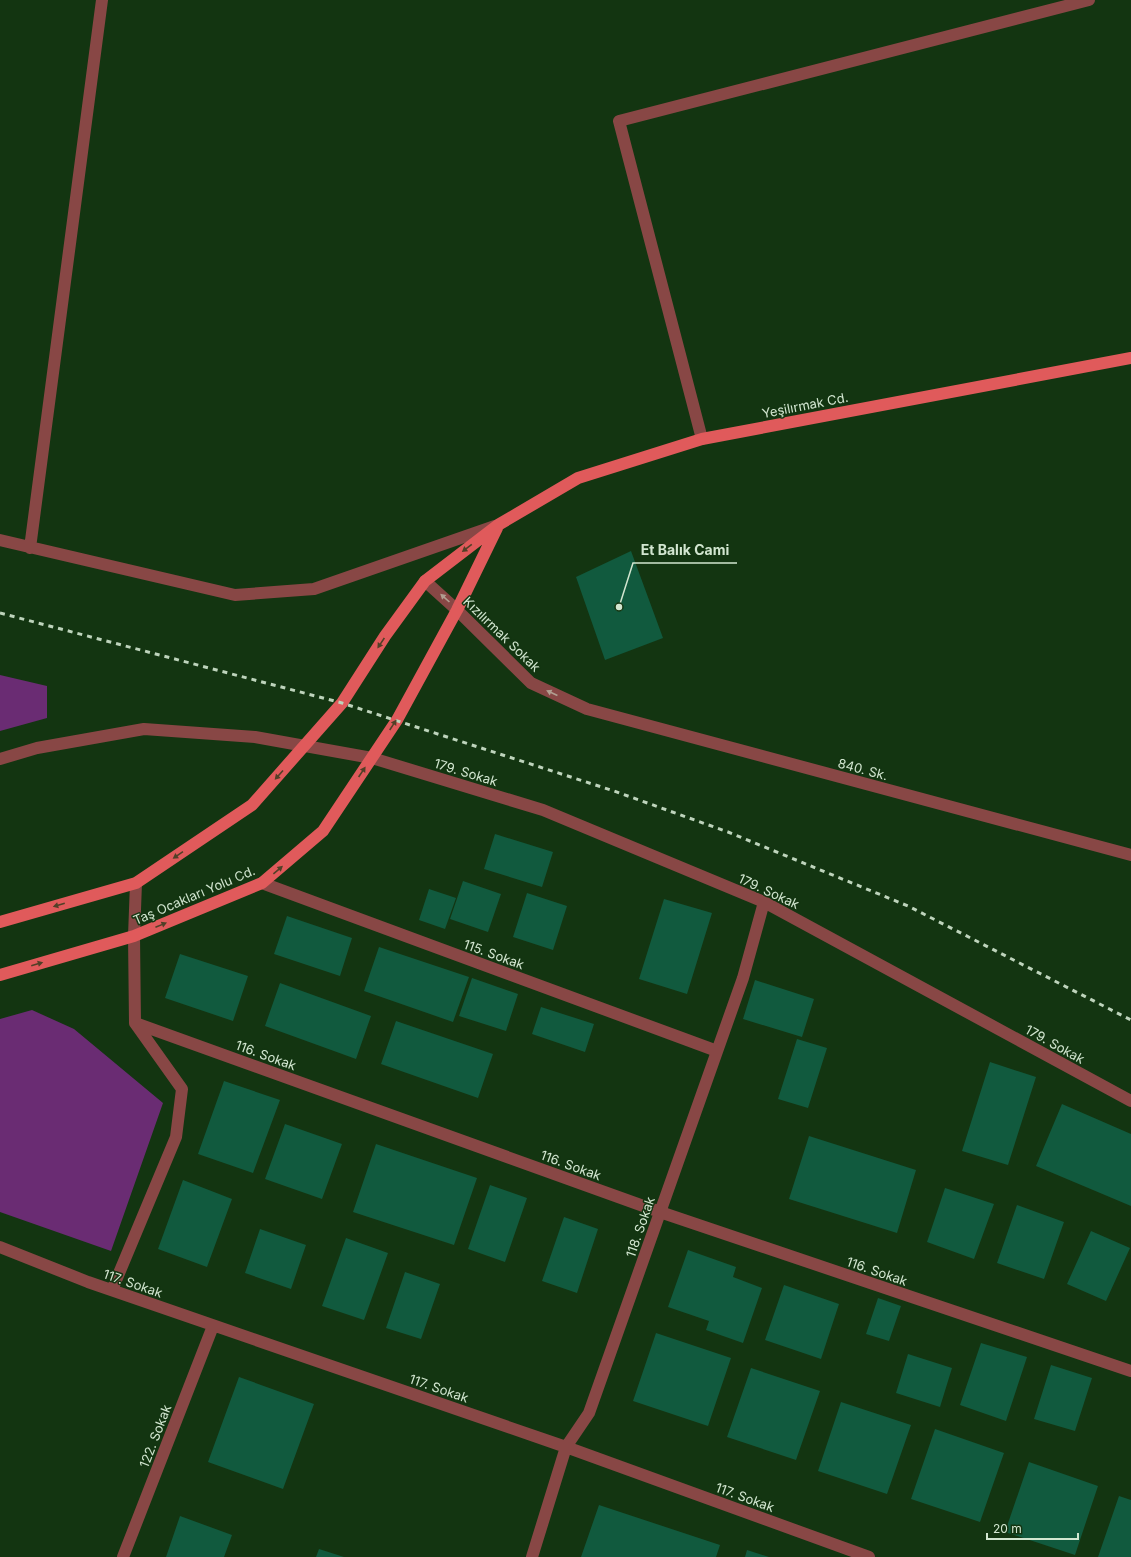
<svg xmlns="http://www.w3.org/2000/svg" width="1131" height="1557" viewBox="0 0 1131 1557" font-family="Inter,sans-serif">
	<rect width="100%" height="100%" fill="#133511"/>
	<path fill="#6a2c73" d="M0 675 47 686V718L0 731Z
		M32 1010 74 1029 163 1103 111 1251 0 1212V1019Z"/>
	<path fill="#115a3e" d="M631 551 663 638 605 660 576 577Z
		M495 834 553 852 542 887 484 869Z
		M463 881 501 894 488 932 450 919Z
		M429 889 456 898 445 929 419 920Z
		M527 893 567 906 553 950 513 937Z
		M664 899 712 913 687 994 639 979Z
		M287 916 352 938 340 976 274 954Z
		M379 947 469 977 453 1022 364 991Z
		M180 954 248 976 233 1021 165 998Z
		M472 978 518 994 506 1031 459 1016Z
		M755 980 814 999 802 1037 743 1019Z
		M280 983 371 1016 356 1059 265 1026Z
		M541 1007 594 1024 585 1052 532 1034Z
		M396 1021 493 1054 478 1098 381 1064Z
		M797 1039 827 1048 808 1108 778 1099Z
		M990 1062 1036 1077 1008 1165 962 1151Z
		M224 1081 280 1100 253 1173 198 1154Z
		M1062 1104 1131 1134V1206L1036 1166Z
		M285 1124 342 1144 322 1199 265 1179Z
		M809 1136 916 1170 897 1233 789 1199Z
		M376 1144 477 1178 454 1245 353 1212Z
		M183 1180 232 1199 207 1267 158 1249Z
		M490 1185 527 1198 505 1262 468 1249Z
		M945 1188 994 1204 974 1259 927 1242Z
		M1017 1205 1064 1222 1044 1279 997 1263Z
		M564 1217 598 1229 577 1293 542 1281Z
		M260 1229 306 1245 291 1289 245 1273Z
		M1091 1231 1130 1248 1106 1301 1067 1284Z
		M346 1238 388 1253 364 1320 322 1306Z
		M688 1250 736 1267 733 1277 762 1288 743 1343 706 1330 709 1321 668 1307Z
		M405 1272 440 1284 421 1339 386 1328Z
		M784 1285 839 1304 821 1359 765 1340Z
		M878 1298 901 1306 889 1341 866 1334Z
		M656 1333 731 1358 708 1426 633 1401Z
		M981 1343 1027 1357 1006 1421 960 1405Z
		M908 1354 952 1368 940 1407 896 1393Z
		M1051 1365 1092 1378 1075 1431 1034 1419Z
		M751 1368 820 1391 796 1460 727 1437Z
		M239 1377 314 1404 283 1489 208 1462Z
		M841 1402 911 1425 887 1494 818 1471Z
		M935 1429 1004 1453 980 1522 911 1499Z
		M1029 1462 1098 1486 1075 1555 1005 1532Z
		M1119 1496 1131 1500V1557H1098Z
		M599 1505 720 1545 716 1557H581Z
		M180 1516 232 1535 224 1557H166Z
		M319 1549 344 1557H316Z
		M747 1550 769 1557H745Z"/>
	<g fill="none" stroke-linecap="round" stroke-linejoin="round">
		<path stroke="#884745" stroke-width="12" d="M702 439 619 121 1089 0
			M0 540 235 595 314 589 495 526
			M30 548 102 0
			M425 581 457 610 531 683 587 709 1131 855
			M0 759 37 748 144 729 255 737 372 758 543 810 764 902 1131 1101
			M136 883 134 936 135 1023 660 1212 1131 1371
			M262 883 717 1051
			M0 1247 88 1282 566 1447 869 1557
			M112 1290 176 1137 182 1089 135 1023
			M123 1557 213 1326
			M532 1557 566 1447 589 1413 743 978 764 902"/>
		<path stroke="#e05a5b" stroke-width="12" d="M0 922 136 883 252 805 342 703 385 636 425 581 498 525 578 478 702 439 1131 358
			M0 975 134 936 262 883 323 831 397 720 457 610 497 528"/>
		<path stroke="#bed4bc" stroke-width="3" stroke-dasharray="5 5" stroke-linecap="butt" d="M0 613 342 703 614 791 728 832 908 906 1131 1020"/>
	</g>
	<defs><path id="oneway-solid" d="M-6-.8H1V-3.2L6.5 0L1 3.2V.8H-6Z"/></defs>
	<g fill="#504027">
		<use href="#oneway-solid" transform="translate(467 548) rotate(143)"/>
		<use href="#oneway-solid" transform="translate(381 643) rotate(124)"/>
		<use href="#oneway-solid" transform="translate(393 725) rotate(-57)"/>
		<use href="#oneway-solid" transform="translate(362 772) rotate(-56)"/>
		<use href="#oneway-solid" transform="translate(279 775) rotate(132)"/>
		<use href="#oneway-solid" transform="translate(178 855) rotate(146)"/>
		<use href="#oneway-solid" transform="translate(278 870) rotate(-40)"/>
		<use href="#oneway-solid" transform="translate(59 905) rotate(164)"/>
		<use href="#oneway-solid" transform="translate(161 925) rotate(-22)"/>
		<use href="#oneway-solid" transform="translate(37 964) rotate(-16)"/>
	</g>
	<g fill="#b19e91">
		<use href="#oneway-solid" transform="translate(445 598) rotate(-138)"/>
		<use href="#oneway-solid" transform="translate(552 693) rotate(-155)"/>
	</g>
	<g text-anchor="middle" stroke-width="3" stroke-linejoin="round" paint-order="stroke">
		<g font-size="13" fill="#d2e6d0" stroke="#133511">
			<text transform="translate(805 405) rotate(-11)" y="5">Yeşilırmak Cd.</text>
			<text transform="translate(502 634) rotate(44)" y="5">Kızılırmak Sokak</text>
			<text transform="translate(863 769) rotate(15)" y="5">840. Sk.</text>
			<text transform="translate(466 772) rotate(17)" y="5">179. Sokak</text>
			<text transform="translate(769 891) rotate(25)" y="5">179. Sokak</text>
			<text transform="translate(194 895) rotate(-23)" y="5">Taş Ocakları Yolu Cd.</text>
			<text transform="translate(494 954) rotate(20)" y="5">115. Sokak</text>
			<text transform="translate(1055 1044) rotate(29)" y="5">179. Sokak</text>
			<text transform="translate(266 1055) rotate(20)" y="5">116. Sokak</text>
			<text transform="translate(571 1165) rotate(20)" y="5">116. Sokak</text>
			<text transform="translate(640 1227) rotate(-71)" y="5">118. Sokak</text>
			<text transform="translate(877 1271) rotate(19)" y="5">116. Sokak</text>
			<text transform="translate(133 1283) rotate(19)" y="5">117. Sokak</text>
			<text transform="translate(439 1388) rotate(19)" y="5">117. Sokak</text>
			<text transform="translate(155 1436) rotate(-69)" y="5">122. Sokak</text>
			<text transform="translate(745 1497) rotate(20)" y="5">117. Sokak</text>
		</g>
	</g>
	<path fill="none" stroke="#d2e6d0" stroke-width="1.5" d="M619 607L633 563H737"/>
	<circle fill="#d2e6d0" stroke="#133511" stroke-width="1.5" cx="619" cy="607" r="4"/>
	<g font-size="14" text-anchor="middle" font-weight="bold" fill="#d2e6d0" stroke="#133511" stroke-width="3" stroke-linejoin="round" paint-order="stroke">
		<text x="685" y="555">Et Balık Cami</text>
	</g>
	<path d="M987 1533v6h91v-6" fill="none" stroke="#d2e6d0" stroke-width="2"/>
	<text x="993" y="1533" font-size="12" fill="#d2e6d0" stroke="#133511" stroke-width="3" paint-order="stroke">20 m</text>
</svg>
